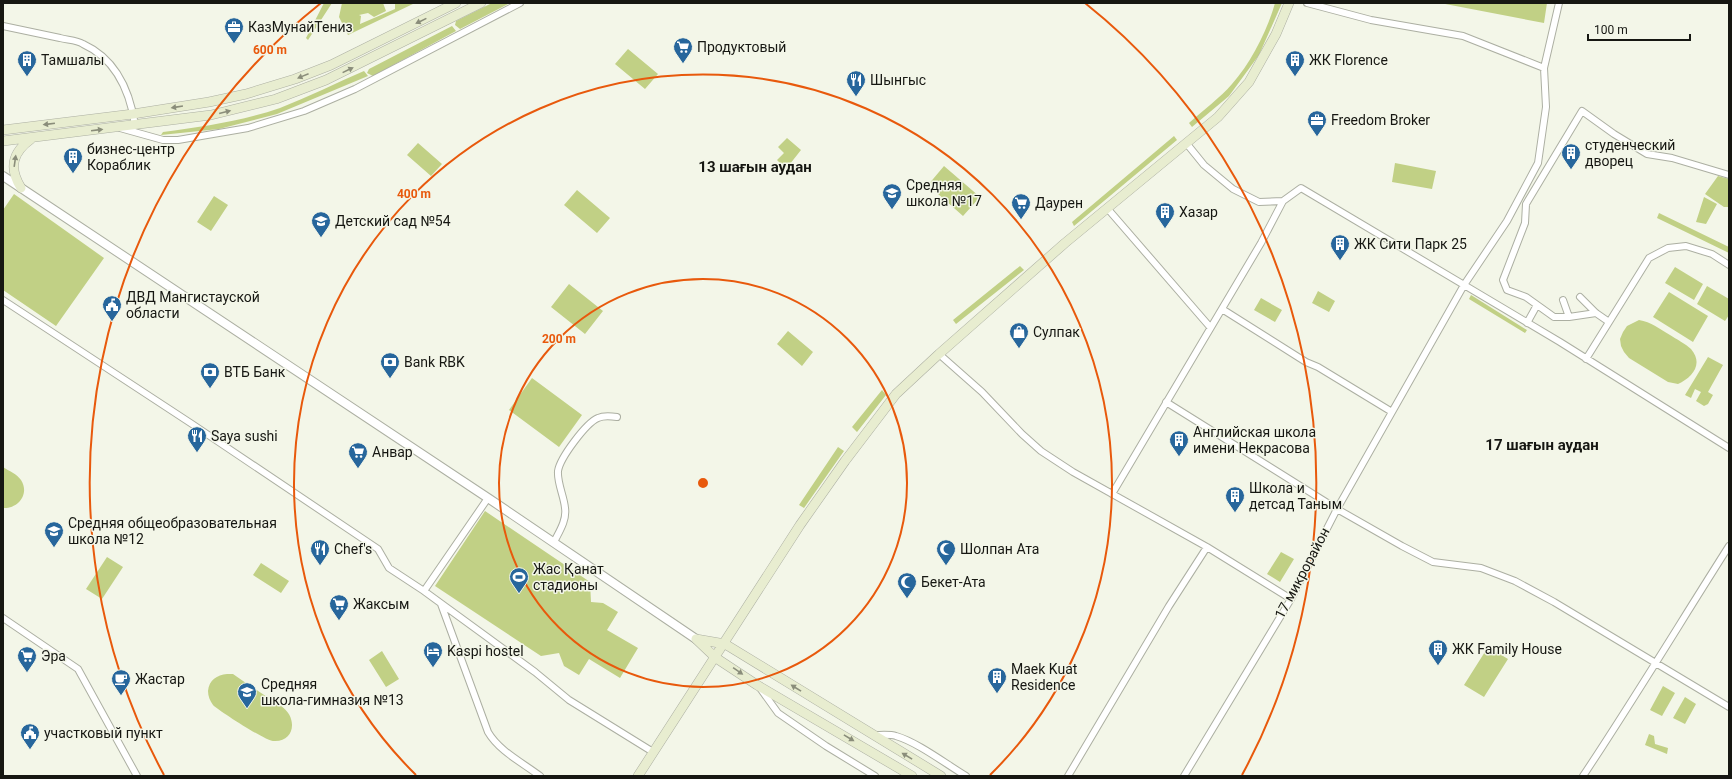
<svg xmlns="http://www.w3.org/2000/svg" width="1732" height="779" viewBox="0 0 1732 779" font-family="Roboto,sans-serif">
	<rect width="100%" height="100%" fill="#f3f6e8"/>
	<path fill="#c1d085" d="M324 3H332L308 40 306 38Z
		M342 3H383L386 11 374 17 368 13 359 15 361 16 360 24 395 9V3H415L348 35 339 17Z
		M492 3H510L460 29 455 25 456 21Z
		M1275 3H1282L1259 55 1229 96 1192 127 1189 123C1203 110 1220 98 1232 84 1251 63 1268 29 1275 3Z
		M1440 3H1547L1544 23Z
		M452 26 456 31 373 76 367 73 369 69Z
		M628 49 658 74 645 89 615 64Z
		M364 71 368 76 277 114 219 129 161 135 163 132C202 127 242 121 280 108 308 97 336 83 364 71Z
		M1174 136 1177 140 1074 226 1072 222Z
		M787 138 801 150 786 169 777 160 784 153 778 147Z
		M418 143 442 164 431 176 407 155Z
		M1395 163 1436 171 1432 189 1392 182Z
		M944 166 980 197 963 216 928 185Z
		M1718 176 1729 179V207H1724L1705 194Z
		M577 190 610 218 597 233 564 205Z
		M14 194 104 258 56 326 3 290V210Z
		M214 196 228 205 211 231 197 222Z
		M1704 197 1717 204 1706 224 1696 222Z
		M1659 213 1729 247V253L1657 218Z
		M1020 266 1024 270 956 324 953 320Z
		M1675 267 1703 284 1694 300 1665 283Z
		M569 284 603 311 585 334 551 307Z
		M1707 286 1729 299V315L1725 321 1697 304Z
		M1318 291 1335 301 1329 312 1312 303Z
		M1669 292 1708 316 1693 342 1653 317Z
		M1471 295 1527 330 1525 333 1469 299Z
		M1261 298 1282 310 1275 322 1254 310Z
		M1639 320C1651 322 1660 329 1670 335 1676 339 1686 344 1691 349 1704 364 1692 378 1678 384L1668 382 1629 358 1624 352 1621 346 1620 339 1623 332 1627 326Z
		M788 331 813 352 802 366 777 344Z
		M1708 357 1723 365 1708 392 1713 395 1708 404 1704 406 1696 401 1701 392 1695 389 1691 398 1685 395Z
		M532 378 582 415 559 447 509 410Z
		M882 390 886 395 857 432 852 427Z
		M838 447 844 451 804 508 799 505Z
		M3 467C9 471 17 474 21 480 30 494 18 509 3 508Z
		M485 511 590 582 591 602 603 603 618 612 607 630 638 648 620 678 589 659 579 675 564 666 559 653 541 656 435 586Z
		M1281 552 1294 559 1280 582 1267 574Z
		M107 557 123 567 102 599 86 589Z
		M261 563 289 581 281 593 253 575Z
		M1488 647 1508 659 1484 697 1464 685Z
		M382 651 399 679 386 687 369 660Z
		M227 674H233C249 685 265 696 281 706 299 718 294 743 273 741 266 741 219 711 213 705 210 701 208 696 208 691 209 680 217 675 227 674Z
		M1663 686 1675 693 1662 716 1650 710Z
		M1685 697 1696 704 1685 724 1673 718Z
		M1649 734 1654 736 1655 744 1668 748 1667 754 1645 745Z"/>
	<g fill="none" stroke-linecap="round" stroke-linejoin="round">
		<defs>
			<path id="minor" d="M1307 3 1371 20 1463 36 1544 68
				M3 26C22 30 41 34 60 38 67 40 77 40 83 44 116 59 130 92 135 125
				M120 128 163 140H178L248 128 304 111 355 89 520 3
				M1187 144 1204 165 1233 189 1259 202 1283 201 1301 188 1560 342 1729 448
				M1107 208 1210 327
				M1580 297 1596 313 1609 322
				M3 300 192 424 378 549 389 568 424 591
				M1563 300 1569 317 1596 313
				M1222 309 1306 362 1318 367 1392 412
				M1569 317H1554L1526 297 1507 290 1503 280 1525 223 1526 204 1582 111 1614 134 1647 154 1672 158 1729 175
				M1527 323 1537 305
				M939 354 982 392 1022 434 1041 451 1073 472 1207 547 1291 599
				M1586 359 1649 258 1668 248 1686 246 1712 254 1729 265
				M1166 402 1337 509 1402 546 1433 562 1481 568 1515 581 1554 602 1729 707
				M1112 494 1261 243 1283 201
				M488 498 424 591 535 672 569 700 653 752
				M554 542C559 532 567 520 565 508 564 496 557 483 558 471 560 458 586 423 598 418 604 415 611 416 617 417
				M441 604 488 732C499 751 523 763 540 776
				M3 618 78 669 137 776
				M760 688 778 713 826 746 875 776
				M874 735C881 735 890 734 896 736 917 742 946 764 966 776
				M1068 776 1169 606 1207 547
				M1184 776 1291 599 1337 509 1464 285 1507 221 1538 163 1546 107 1544 68 1559 3
				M1583 776C1633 701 1680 623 1729 546"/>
			<path id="tertiary" d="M3 176 488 498 696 639"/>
			<path id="secondary" d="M3 130 133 114 209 102 246 94 295 79 331 65 456 3
				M3 141 211 115 276 99 326 80 481 3
				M21 188C8 167 13 152 31 139
				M696 639 725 644 941 776
				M696 639 716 658 757 685 912 776
				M638 776 800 525 845 461 896 394 939 354 1065 243 1218 117 1249 82 1276 34 1289 3"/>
		</defs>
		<use href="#minor" stroke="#acafa2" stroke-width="8"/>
		<use href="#tertiary" stroke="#acafa2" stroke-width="10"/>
		<use href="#secondary" stroke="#acafa2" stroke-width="10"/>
		<use href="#minor" stroke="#fff" stroke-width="6"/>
		<use href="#tertiary" stroke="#fff" stroke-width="8"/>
		<use href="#secondary" stroke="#e8edd0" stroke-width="9"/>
	</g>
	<defs><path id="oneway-solid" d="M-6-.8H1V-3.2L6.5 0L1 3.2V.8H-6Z"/></defs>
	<g fill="#8a8d7a">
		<use href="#oneway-solid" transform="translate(421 21) rotate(154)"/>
		<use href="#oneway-solid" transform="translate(348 70) rotate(-26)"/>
		<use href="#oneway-solid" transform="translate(303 76) rotate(158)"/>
		<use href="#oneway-solid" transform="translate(177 107) rotate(171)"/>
		<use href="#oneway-solid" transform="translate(225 112) rotate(-14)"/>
		<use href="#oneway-solid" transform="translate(49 124) rotate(173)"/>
		<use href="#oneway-solid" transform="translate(97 130) rotate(-7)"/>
		<use href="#oneway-solid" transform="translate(15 161) rotate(-82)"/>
		<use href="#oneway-solid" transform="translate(738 671) rotate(35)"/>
		<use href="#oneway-solid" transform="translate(796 688) rotate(-148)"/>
		<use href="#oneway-solid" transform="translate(849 738) rotate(31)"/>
		<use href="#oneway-solid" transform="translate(907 756) rotate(-149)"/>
	</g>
	<g fill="none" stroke="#e8590c" stroke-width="2">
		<circle cx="703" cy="483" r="204"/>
		<path d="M416 775A409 409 0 1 1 990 775"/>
		<path d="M164 775A613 613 0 0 1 321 3M1085 3A613 613 0 0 1 1242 775"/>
	</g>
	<defs>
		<symbol id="office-pin" viewBox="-11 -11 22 30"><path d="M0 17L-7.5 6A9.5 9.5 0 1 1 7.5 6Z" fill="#27669c" stroke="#f3f6e8"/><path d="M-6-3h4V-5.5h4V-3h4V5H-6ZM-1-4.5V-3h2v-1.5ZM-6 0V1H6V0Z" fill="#fff"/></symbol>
		<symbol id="supermarket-pin" viewBox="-11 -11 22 30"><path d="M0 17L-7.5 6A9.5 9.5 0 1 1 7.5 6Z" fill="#27669c" stroke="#f3f6e8"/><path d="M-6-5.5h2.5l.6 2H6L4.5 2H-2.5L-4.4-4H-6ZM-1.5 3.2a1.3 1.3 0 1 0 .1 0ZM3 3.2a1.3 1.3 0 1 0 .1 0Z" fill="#fff"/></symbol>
		<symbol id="building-pin" viewBox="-11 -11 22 30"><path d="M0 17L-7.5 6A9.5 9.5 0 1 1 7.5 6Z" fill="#27669c" stroke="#f3f6e8"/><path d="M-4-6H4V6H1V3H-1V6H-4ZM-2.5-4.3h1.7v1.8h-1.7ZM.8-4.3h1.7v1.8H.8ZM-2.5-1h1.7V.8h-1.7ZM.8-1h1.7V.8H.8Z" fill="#fff"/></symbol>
		<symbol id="restaurant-pin" viewBox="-11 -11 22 30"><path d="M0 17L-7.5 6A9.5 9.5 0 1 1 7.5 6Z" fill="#27669c" stroke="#f3f6e8"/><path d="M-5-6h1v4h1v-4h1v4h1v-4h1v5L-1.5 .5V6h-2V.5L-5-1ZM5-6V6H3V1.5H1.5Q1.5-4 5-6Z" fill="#fff"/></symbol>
		<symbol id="school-pin" viewBox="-11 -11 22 30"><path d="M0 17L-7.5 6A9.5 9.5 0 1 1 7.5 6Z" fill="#27669c" stroke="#f3f6e8"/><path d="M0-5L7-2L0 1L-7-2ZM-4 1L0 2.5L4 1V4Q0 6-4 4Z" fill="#fff"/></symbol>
		<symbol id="civic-pin" viewBox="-11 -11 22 30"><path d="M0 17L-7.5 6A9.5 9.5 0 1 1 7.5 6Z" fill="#27669c" stroke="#f3f6e8"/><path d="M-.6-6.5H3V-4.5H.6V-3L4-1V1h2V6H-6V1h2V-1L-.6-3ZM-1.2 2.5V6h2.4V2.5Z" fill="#fff"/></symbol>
		<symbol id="shop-pin" viewBox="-11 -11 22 30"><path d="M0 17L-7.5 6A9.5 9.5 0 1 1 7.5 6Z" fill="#27669c" stroke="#f3f6e8"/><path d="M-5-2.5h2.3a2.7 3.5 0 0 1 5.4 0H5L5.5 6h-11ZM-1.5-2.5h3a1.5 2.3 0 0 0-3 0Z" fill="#fff"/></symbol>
		<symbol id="bank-pin" viewBox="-11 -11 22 30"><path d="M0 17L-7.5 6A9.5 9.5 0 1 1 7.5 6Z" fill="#27669c" stroke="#f3f6e8"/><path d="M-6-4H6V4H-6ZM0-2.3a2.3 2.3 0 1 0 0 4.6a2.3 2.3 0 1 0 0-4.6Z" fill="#fff"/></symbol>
		<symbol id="mosque-pin" viewBox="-11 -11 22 30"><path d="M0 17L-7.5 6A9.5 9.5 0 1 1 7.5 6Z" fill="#27669c" stroke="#f3f6e8"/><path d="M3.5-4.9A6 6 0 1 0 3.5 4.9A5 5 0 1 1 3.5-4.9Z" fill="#fff"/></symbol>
		<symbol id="stadium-pin" viewBox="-11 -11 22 30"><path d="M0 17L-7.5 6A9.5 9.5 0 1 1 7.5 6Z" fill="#27669c" stroke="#f3f6e8"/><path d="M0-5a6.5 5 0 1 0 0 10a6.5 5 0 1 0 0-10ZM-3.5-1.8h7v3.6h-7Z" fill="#fff"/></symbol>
		<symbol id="hotel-pin" viewBox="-11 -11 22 30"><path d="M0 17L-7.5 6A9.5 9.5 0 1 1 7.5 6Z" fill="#27669c" stroke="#f3f6e8"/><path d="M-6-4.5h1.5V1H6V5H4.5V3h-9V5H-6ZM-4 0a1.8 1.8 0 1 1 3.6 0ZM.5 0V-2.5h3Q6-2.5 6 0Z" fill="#fff"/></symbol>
		<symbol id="cafe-pin" viewBox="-11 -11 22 30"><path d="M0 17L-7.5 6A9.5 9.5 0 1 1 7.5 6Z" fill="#27669c" stroke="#f3f6e8"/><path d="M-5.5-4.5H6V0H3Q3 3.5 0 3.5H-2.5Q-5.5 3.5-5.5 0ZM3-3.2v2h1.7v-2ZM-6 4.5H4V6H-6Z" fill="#fff"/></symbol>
	</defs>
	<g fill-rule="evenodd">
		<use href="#office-pin" x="223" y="16" width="22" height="30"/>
		<use href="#supermarket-pin" x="672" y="36" width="22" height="30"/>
		<use href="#building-pin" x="16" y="49" width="22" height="30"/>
		<use href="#building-pin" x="1284" y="49" width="22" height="30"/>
		<use href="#restaurant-pin" x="845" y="69" width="22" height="30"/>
		<use href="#office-pin" x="1306" y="109" width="22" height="30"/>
		<use href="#building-pin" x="1560" y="142" width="22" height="30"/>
		<use href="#building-pin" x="62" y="146" width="22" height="30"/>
		<use href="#school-pin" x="881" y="182" width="22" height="30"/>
		<use href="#supermarket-pin" x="1010" y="192" width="22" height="30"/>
		<use href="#building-pin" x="1154" y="201" width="22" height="30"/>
		<use href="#school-pin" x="310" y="210" width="22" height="30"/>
		<use href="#building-pin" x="1329" y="233" width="22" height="30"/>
		<use href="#civic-pin" x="101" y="294" width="22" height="30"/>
		<use href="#shop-pin" x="1008" y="321" width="22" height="30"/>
		<use href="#bank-pin" x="379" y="351" width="22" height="30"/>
		<use href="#bank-pin" x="199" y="361" width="22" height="30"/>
		<use href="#restaurant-pin" x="186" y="425" width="22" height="30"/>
		<use href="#building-pin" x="1168" y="429" width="22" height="30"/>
		<use href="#supermarket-pin" x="347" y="441" width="22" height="30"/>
		<use href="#building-pin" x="1224" y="485" width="22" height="30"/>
		<use href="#school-pin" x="43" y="520" width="22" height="30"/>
		<use href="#restaurant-pin" x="309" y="538" width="22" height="30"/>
		<use href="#mosque-pin" x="935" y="538" width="22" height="30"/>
		<use href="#stadium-pin" x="508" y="566" width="22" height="30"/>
		<use href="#mosque-pin" x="896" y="571" width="22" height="30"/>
		<use href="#supermarket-pin" x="328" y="593" width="22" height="30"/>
		<use href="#building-pin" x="1427" y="638" width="22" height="30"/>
		<use href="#hotel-pin" x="422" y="640" width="22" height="30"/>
		<use href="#supermarket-pin" x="16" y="645" width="22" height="30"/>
		<use href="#building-pin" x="986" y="666" width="22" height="30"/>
		<use href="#cafe-pin" x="110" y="668" width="22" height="30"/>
		<use href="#school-pin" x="236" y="681" width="22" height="30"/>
		<use href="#civic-pin" x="19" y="722" width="22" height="30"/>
	</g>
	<g text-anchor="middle" stroke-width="3" stroke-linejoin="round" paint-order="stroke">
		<g font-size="14" fill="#161712" stroke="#f3f6e8" text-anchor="start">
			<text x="248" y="32">КазМунайТениз</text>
			<text x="697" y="52">Продуктовый</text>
			<text x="41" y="65">Тамшалы</text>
			<text x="1309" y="65">ЖК Florence</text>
			<text x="870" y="85">Шынгыс</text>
			<text x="1331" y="125">Freedom Broker</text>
			<text x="1585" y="150">студенческий<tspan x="1585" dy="16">дворец</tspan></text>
			<text x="87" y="154">бизнес-центр<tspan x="87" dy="16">Кораблик</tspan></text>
			<text x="906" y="190">Средняя<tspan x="906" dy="16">школа №17</tspan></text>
			<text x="1035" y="208">Даурен</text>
			<text x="1179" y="217">Хазар</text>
			<text x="335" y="226">Детский сад №54</text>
			<text x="1354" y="249">ЖК Сити Парк 25</text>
			<text x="126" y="302">ДВД Мангистауской<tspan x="126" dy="16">области</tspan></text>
			<text x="1033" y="337">Сулпак</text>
			<text x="404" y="367">Bank RBK</text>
			<text x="224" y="377">ВТБ Банк</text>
			<text x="1193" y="437">Английская школа<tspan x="1193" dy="16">имени Некрасова</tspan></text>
			<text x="211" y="441">Saya sushi</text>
			<text x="372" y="457">Анвар</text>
			<text x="1249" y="493">Школа и<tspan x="1249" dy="16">детсад Таным</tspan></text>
			<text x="68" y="528">Средняя общеобразовательная<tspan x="68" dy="16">школа №12</tspan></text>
			<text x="334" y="554">Chef's</text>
			<text x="960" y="554">Шолпан Ата</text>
			<text x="533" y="574">Жас Қанат<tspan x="533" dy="16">стадионы</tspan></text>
			<text x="921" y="587">Бекет-Ата</text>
			<text x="353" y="609">Жаксым</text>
			<text x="1452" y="654">ЖК Family House</text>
			<text x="447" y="656">Kaspi hostel</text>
			<text x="41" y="661">Эра</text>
			<text x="1011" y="674">Maek Kuat<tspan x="1011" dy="16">Residence</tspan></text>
			<text x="135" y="684">Жастар</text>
			<text x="261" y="689">Средняя<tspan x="261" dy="16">школа-гимназия №13</tspan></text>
			<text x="44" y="738">участковый пункт</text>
		</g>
		<g font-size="14" fill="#161712" stroke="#f3f6e8">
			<text transform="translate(1302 573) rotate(-62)" y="5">17 микрорайон</text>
		</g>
		<g font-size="15" font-weight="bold" fill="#161712" stroke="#f3f6e8">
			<text x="755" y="172">13 шағын аудан</text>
			<text x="1542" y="450">17 шағын аудан</text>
		</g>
	</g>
	<circle cx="703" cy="483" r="6" fill="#e8590c" stroke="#f3f6e8" stroke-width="2"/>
	<g font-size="12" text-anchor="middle" font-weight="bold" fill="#e8590c" stroke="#f3f6e8" stroke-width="3" stroke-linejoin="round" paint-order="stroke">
		<text x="270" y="54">600 m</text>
		<text x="414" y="198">400 m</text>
		<text x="559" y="343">200 m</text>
	</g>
	<rect width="1732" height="779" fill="none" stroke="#161712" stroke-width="8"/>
	<path d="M1588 34v6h102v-6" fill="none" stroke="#161712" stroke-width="2"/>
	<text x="1594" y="34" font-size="12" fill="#161712" stroke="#f3f6e8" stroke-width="3" paint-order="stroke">100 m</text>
</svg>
